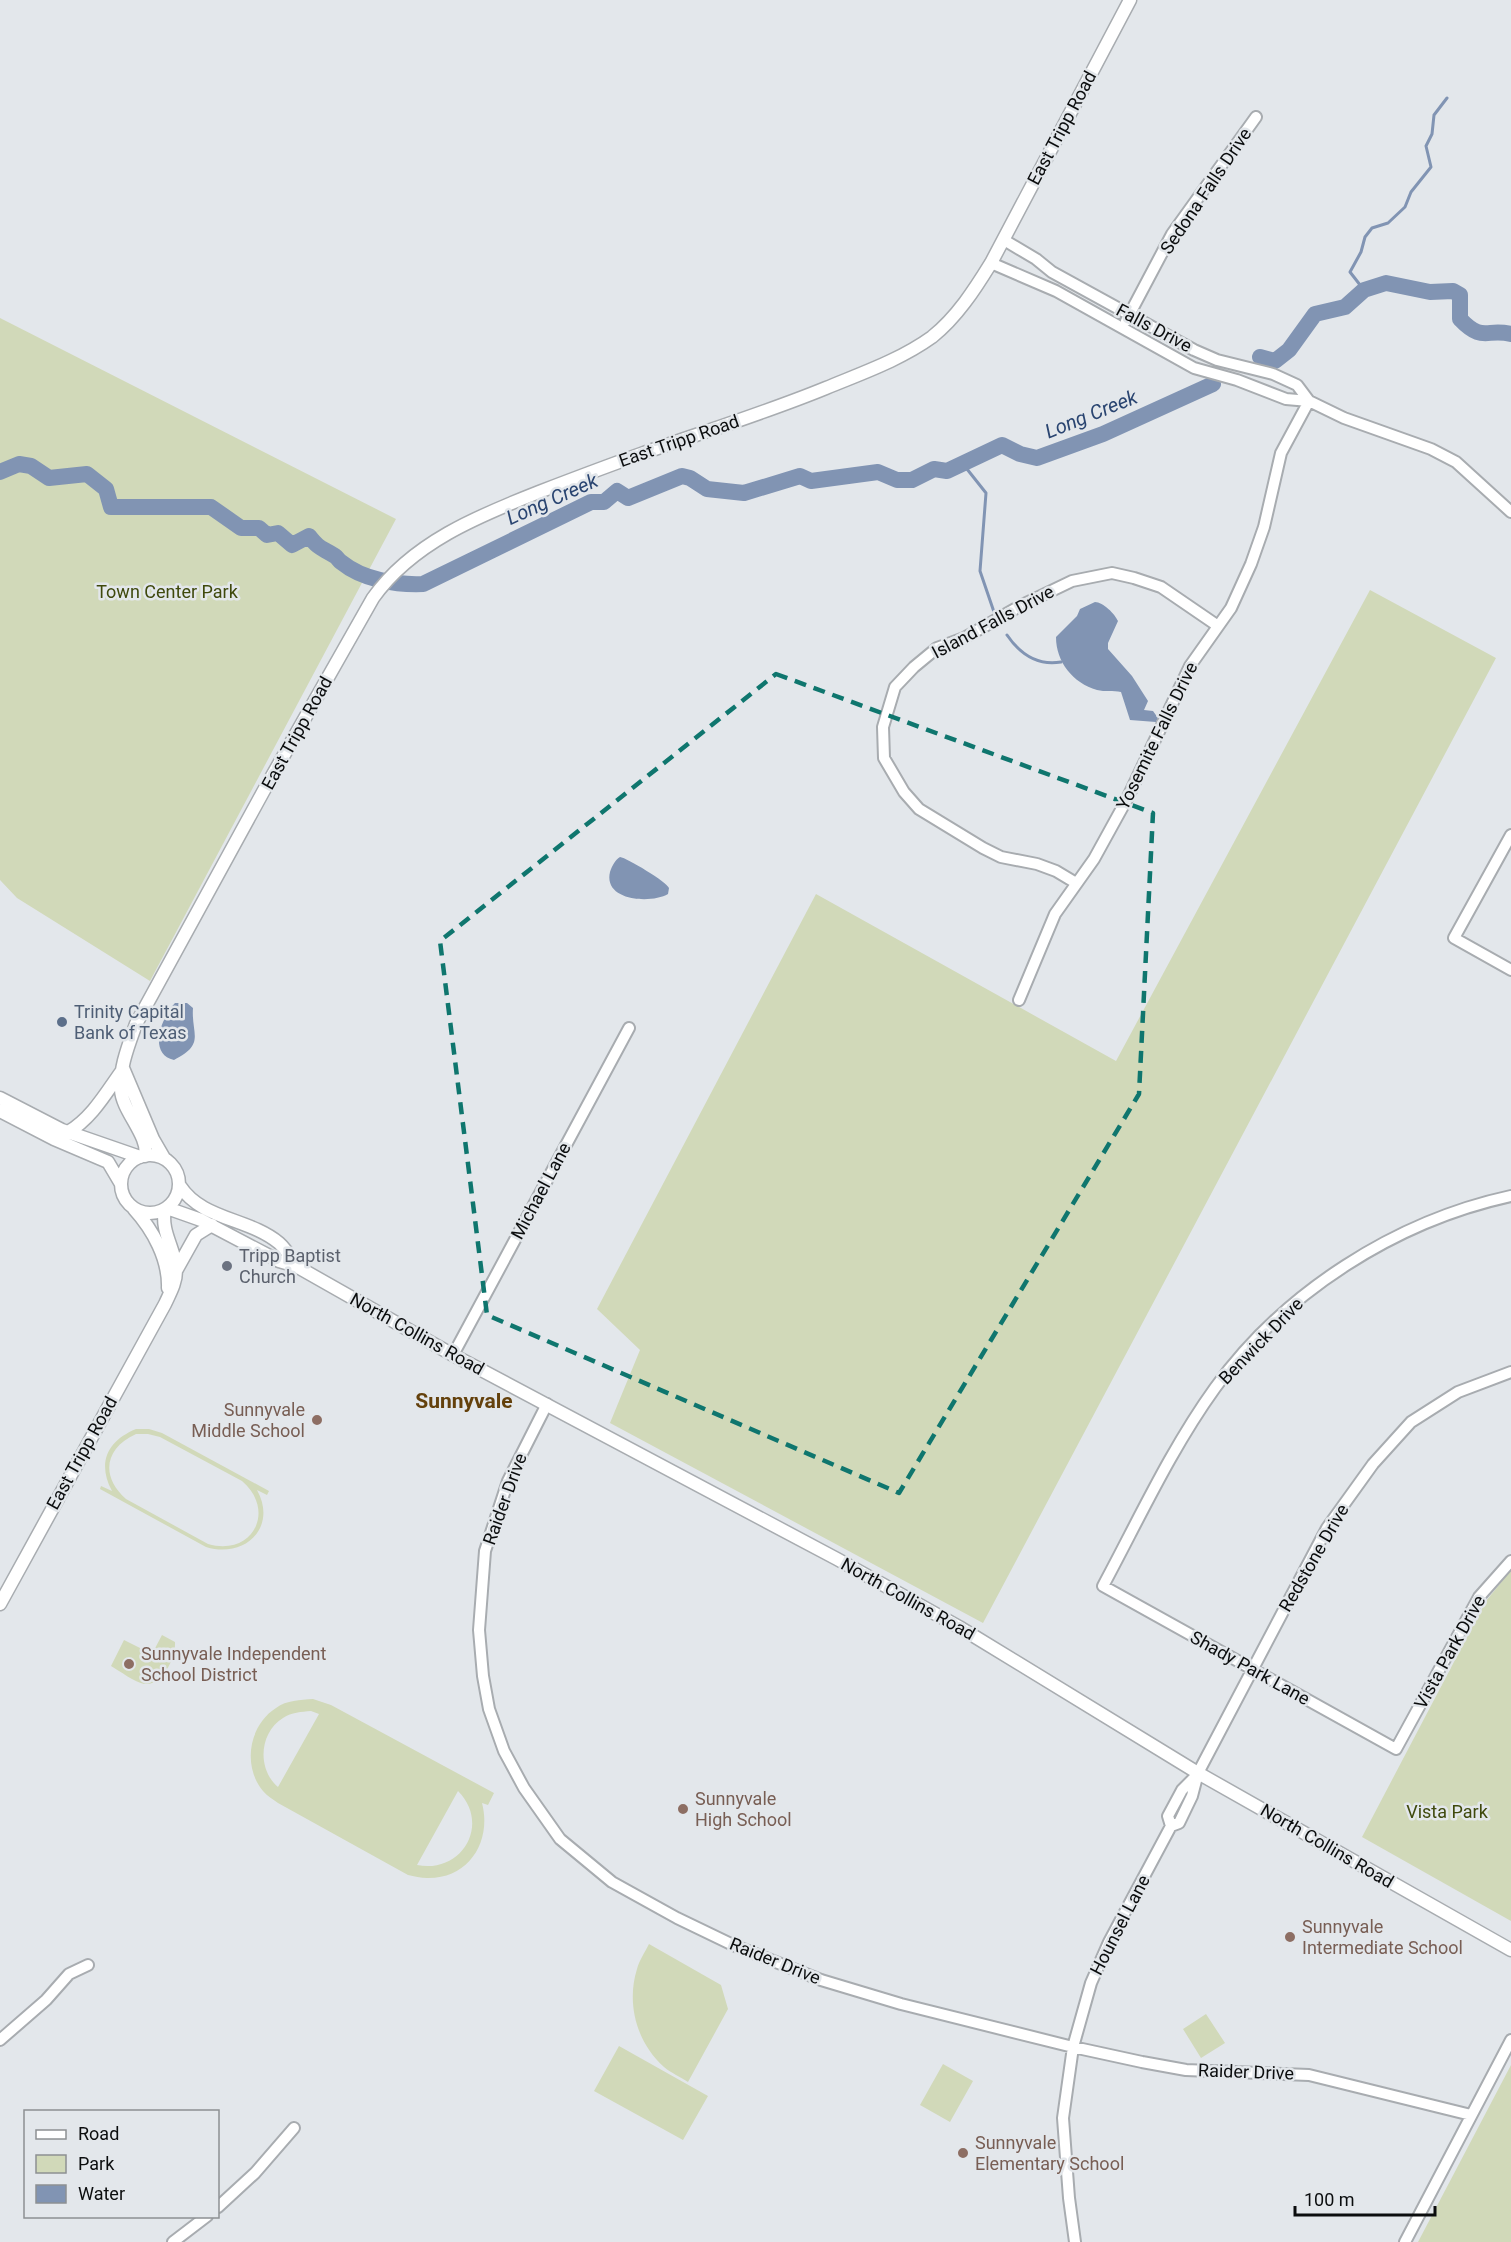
<svg xmlns="http://www.w3.org/2000/svg" width="1511" height="2242" viewBox="0 0 1511 2242" font-family="Roboto,sans-serif">
	<rect width="100%" height="100%" fill="#e3e7eb"/>
	<path fill="#d1d9b9" fill-rule="evenodd" d="M0 318 396 519 150 981 17 898 0 880Z
		M1370 590 1496 658 983 1623 610 1423 640 1350 597 1309 816 894 1116 1061Z
		M136 1429H149L162 1433 269 1491 267 1495 257 1490C278 1528 244 1559 206 1547L100 1489 101 1486 112 1491C97 1463 107 1441 136 1429ZM136 1434H148L160 1437 242 1481C277 1511 252 1557 208 1544L126 1499C100 1476 105 1448 136 1434Z
		M1511 1570V1921L1362 1837 1486 1601Z
		M162 1635 175 1642C176 1657 163 1686 144 1684 134 1682 120 1671 111 1666L124 1640 152 1654Z
		M313 1699 331 1705 494 1793 488 1805 482 1803C492 1841 469 1879 427 1878 421 1878 414 1876 408 1875L278 1803C273 1799 267 1796 263 1791 242 1766 249 1725 276 1708 287 1700 300 1700 313 1699ZM311 1711 319 1714 278 1787C257 1769 259 1733 283 1718 292 1712 301 1712 311 1711ZM458 1791C491 1824 462 1874 417 1865Z
		M649 1944 721 1985 728 2009 688 2082C681 2077 671 2073 664 2067 637 2043 626 2004 637 1969 639 1961 645 1952 649 1944Z
		M1206 2014 1225 2043 1201 2058 1183 2029Z
		M619 2046 708 2096 683 2140 594 2091Z
		M943 2064 973 2081 950 2122 920 2105Z
		M1511 2065V2242H1418Z"/>
	<path fill="#8194b3" d="M1095 602C1103 602 1115 614 1118 621L1108 643V649L1132 676 1148 701 1144 710 1153 711 1158 718 1156 722 1130 720 1121 692C1113 690 1105 692 1097 690 1073 683 1056 662 1056 637L1077 616 1080 609Z
		M620 857C627 858 667 882 669 888L668 894C651 904 603 901 610 872 612 866 615 860 620 857Z
		M175 1003H187L193 1008C191 1034 206 1044 174 1060 147 1054 162 1016 175 1003Z"/>
	<g fill="none" stroke-linecap="round" stroke-linejoin="round">
		<path stroke="#8194b3" stroke-width="3" d="M1364 290 1350 272 1361 252 1365 237 1372 228 1388 223 1405 207 1411 192 1431 167 1426 146 1432 134 1434 115 1447 98
			M963 464 986 493 980 571 994 612
			M1007 635C1020 654 1038 666 1061 662"/>
		<path stroke="#8194b3" stroke-width="16" d="M1260 357 1275 361 1289 350 1315 314 1345 307 1364 290 1386 283 1430 292 1453 291 1460 295V319C1483 343 1486 328 1511 334
			M0 472 19 464 31 466 49 478 87 474 106 489 111 507H211L241 528H259L267 535 278 533 292 545 309 536C320 550 321 547 335 556 338 558 338 560 341 562 363 580 396 585 423 584L591 502H604L617 491 628 498 682 476 690 478 707 489 744 493 800 476 811 481 878 472 897 480H912L934 469 947 471 1002 445 1020 454 1037 458 1103 434 1213 384"/>
		<defs>
			<path id="minor" d="M1004 240 1036 259 1052 272 1194 350 1217 360 1273 374 1297 385 1309 401
				M991 263 1056 291 1194 368 1237 380 1286 399 1309 401 1344 418 1431 449 1456 462 1511 512
				M1126 321 1172 234 1256 117
				M1511 835 1454 938 1511 970
				M1076 883 1056 871 1037 864 1001 857 983 848 919 809 904 792 884 758 883 727 895 687 914 667 937 648 964 638 1020 606 1072 581 1112 573 1134 578 1161 587 1218 626
				M1019 1000 1055 914 1094 859 1127 799 1190 666 1231 608 1251 564 1264 527 1281 453 1309 401
				M1511 1196C1396 1221 1284 1292 1215 1388 1171 1449 1139 1519 1103 1586L1396 1749 1479 1597 1511 1561
				M453 1355 629 1028
				M547 1404 508 1481 485 1551 479 1630 483 1676 489 1709 504 1751 524 1788 560 1839 612 1882 677 1918 733 1945 821 1980 901 2004 1073 2047 1142 2062 1186 2070 1309 2075 1471 2115
				M1171 1826 1168 1816 1182 1790 1198 1774
				M0 2040 46 2000 69 1974 88 1965
				M218 2207 255 2173 294 2128
				M173 2242 207 2216
				M1075 2242 1069 2198 1063 2118 1073 2047 1091 1983 1109 1942 1171 1826 1179 1823 1192 1796 1198 1773 1327 1528 1373 1464 1411 1422 1458 1392 1511 1372
				M1405 2242 1511 2040"/>
			<path id="tertiary" d="M123 1068 153 1139 164 1158
				M0 1098 62 1130 140 1157
				M0 1111 54 1139 108 1162 121 1184
				M68 1132C91 1119 106 1093 121 1072
				M121 1184a29 29 0 1 1 58 0a29 29 0 1 1-58 0Z
				M145 1156C150 1137 122 1111 121 1090 119 1068 129 1044 136 1024L263 792 373 598C412 543 478 516 539 492 573 479 607 466 641 454 703 432 765 413 826 388 862 373 900 360 932 337 957 317 975 289 991 263L1130 0
				M180 1186C202 1220 249 1218 279 1243 286 1249 291 1258 296 1266
				M167 1208 201 1220 279 1261 296 1266 453 1355 837 1559 959 1627 1198 1773 1511 1950
				M134 1209C153 1230 169 1259 168 1288
				M177 1269 196 1235 212 1225
				M0 1604 165 1304C170 1293 176 1283 176 1271 177 1251 160 1233 165 1209"/>
		</defs>
		<use href="#minor" stroke="#a8acb0" stroke-width="14"/>
		<use href="#tertiary" stroke="#a8acb0" stroke-width="15"/>
		<use href="#minor" stroke="#fff" stroke-width="10"/>
		<use href="#tertiary" stroke="#fff" stroke-width="12"/>
	</g>
	<path fill="none" stroke="#0f766e" stroke-width="4.5" stroke-dasharray="12 8" stroke-linejoin="round" d="M776 674 1153 813 1139 1094 899 1493 487 1315 440 941Z"/>
	<circle fill="#5c6f8a" stroke="#e3e7eb" stroke-width="2" cx="62" cy="1022" r="6"/>
	<circle fill="#6b7280" stroke="#e3e7eb" stroke-width="2" cx="227" cy="1266" r="6"/>
	<g fill="#8d6e63" stroke="#e3e7eb" stroke-width="2">
		<circle cx="317" cy="1420" r="6"/>
		<circle cx="129" cy="1664" r="6"/>
		<circle cx="683" cy="1809" r="6"/>
		<circle cx="1290" cy="1937" r="6"/>
		<circle cx="963" cy="2153" r="6"/>
	</g>
	<g text-anchor="middle" stroke-width="5" stroke-linejoin="round" paint-order="stroke">
		<g font-size="18" fill="#0b0d0e" stroke="#e3e7eb">
			<text transform="translate(1062 128) rotate(-62)" y="6">East Tripp Road</text>
			<text transform="translate(1206 191) rotate(-56)" y="6">Sedona Falls Drive</text>
			<text transform="translate(1154 328) rotate(28)" y="6">Falls Drive</text>
			<text transform="translate(679 441) rotate(-19)" y="6">East Tripp Road</text>
			<text transform="translate(993 622) rotate(-28)" y="6">Island Falls Drive</text>
			<text transform="translate(297 733) rotate(-61)" y="6">East Tripp Road</text>
			<text transform="translate(1157 736) rotate(-64)" y="6">Yosemite Falls Drive</text>
			<text transform="translate(541 1191) rotate(-62)" y="6">Michael Lane</text>
			<text transform="translate(417 1334) rotate(29)" y="6">North Collins Road</text>
			<text transform="translate(1261 1341) rotate(-46)" y="6">Benwick Drive</text>
			<text transform="translate(82 1453) rotate(-61)" y="6">East Tripp Road</text>
			<text transform="translate(505 1499) rotate(-70)" y="6">Raider Drive</text>
			<text transform="translate(1314 1558) rotate(-60)" y="6">Redstone Drive</text>
			<text transform="translate(908 1599) rotate(29)" y="6">North Collins Road</text>
			<text transform="translate(1450 1652) rotate(-61)" y="6">Vista Park Drive</text>
			<text transform="translate(1250 1668) rotate(29)" y="6">Shady Park Lane</text>
			<text transform="translate(1327 1846) rotate(30)" y="6">North Collins Road</text>
			<text transform="translate(1120 1925) rotate(-63)" y="6">Hounsel Lane</text>
			<text transform="translate(775 1961) rotate(22)" y="6">Raider Drive</text>
			<text transform="translate(1246 2072) rotate(2)" y="6">Raider Drive</text>
		</g>
		<g font-size="18" fill="#3f490d" stroke="#e3e7eb">
			<text x="167" y="598">Town Center Park</text>
			<text x="1447" y="1818">Vista Park</text>
		</g>
		<g font-size="18" fill="#4e5e75" stroke="#e3e7eb" text-anchor="start">
			<text x="74" y="1018">Trinity Capital<tspan x="74" dy="21">Bank of Texas</tspan></text>
		</g>
		<g font-size="18" fill="#5b616d" stroke="#e3e7eb" text-anchor="start">
			<text x="239" y="1262">Tripp Baptist<tspan x="239" dy="21">Church</tspan></text>
		</g>
		<g font-size="18" fill="#785e54" stroke="#e3e7eb" text-anchor="start">
			<text x="305" y="1416" text-anchor="end">Sunnyvale<tspan x="305" dy="21">Middle School</tspan></text>
			<text x="141" y="1660">Sunnyvale Independent<tspan x="141" dy="21">School District</tspan></text>
			<text x="695" y="1805">Sunnyvale<tspan x="695" dy="21">High School</tspan></text>
			<text x="1302" y="1933">Sunnyvale<tspan x="1302" dy="21">Intermediate School</tspan></text>
			<text x="975" y="2149">Sunnyvale<tspan x="975" dy="21">Elementary School</tspan></text>
		</g>
		<g font-size="20" font-style="italic" fill="#2a4571" stroke="#e3e7eb">
			<text transform="translate(1091 414) rotate(-22)" y="7">Long Creek</text>
			<text transform="translate(552 499) rotate(-24)" y="7">Long Creek</text>
		</g>
		<g font-size="21" font-weight="bold" fill="#64410c" stroke="#e3e7eb">
			<text x="464" y="1408">Sunnyvale</text>
		</g>
	</g>
	<rect x="24" y="2110" width="195" height="108" fill="#e3e7eb" stroke="#8d9093" stroke-width="1.5"/>
	<rect x="36" y="2130" width="30" height="9" fill="#ffffff" stroke="#8d9093" stroke-width="1.5"/>
	<text x="78" y="2140" font-size="18" fill="#0b0d0e">Road</text>
	<rect x="36" y="2155" width="30" height="18" fill="#d1d9b9" stroke="#8d9093" stroke-width="1.5"/>
	<text x="78" y="2170" font-size="18" fill="#0b0d0e">Park</text>
	<rect x="36" y="2185" width="30" height="18" fill="#8194b3" stroke="#8d9093" stroke-width="1.5"/>
	<text x="78" y="2200" font-size="18" fill="#0b0d0e">Water</text>
	<path d="M1295 2206v9h140v-9" fill="none" stroke="#0b0d0e" stroke-width="3"/>
	<text x="1304" y="2206" font-size="18" fill="#0b0d0e" stroke="#e3e7eb" stroke-width="4.5" paint-order="stroke">100 m</text>
</svg>
